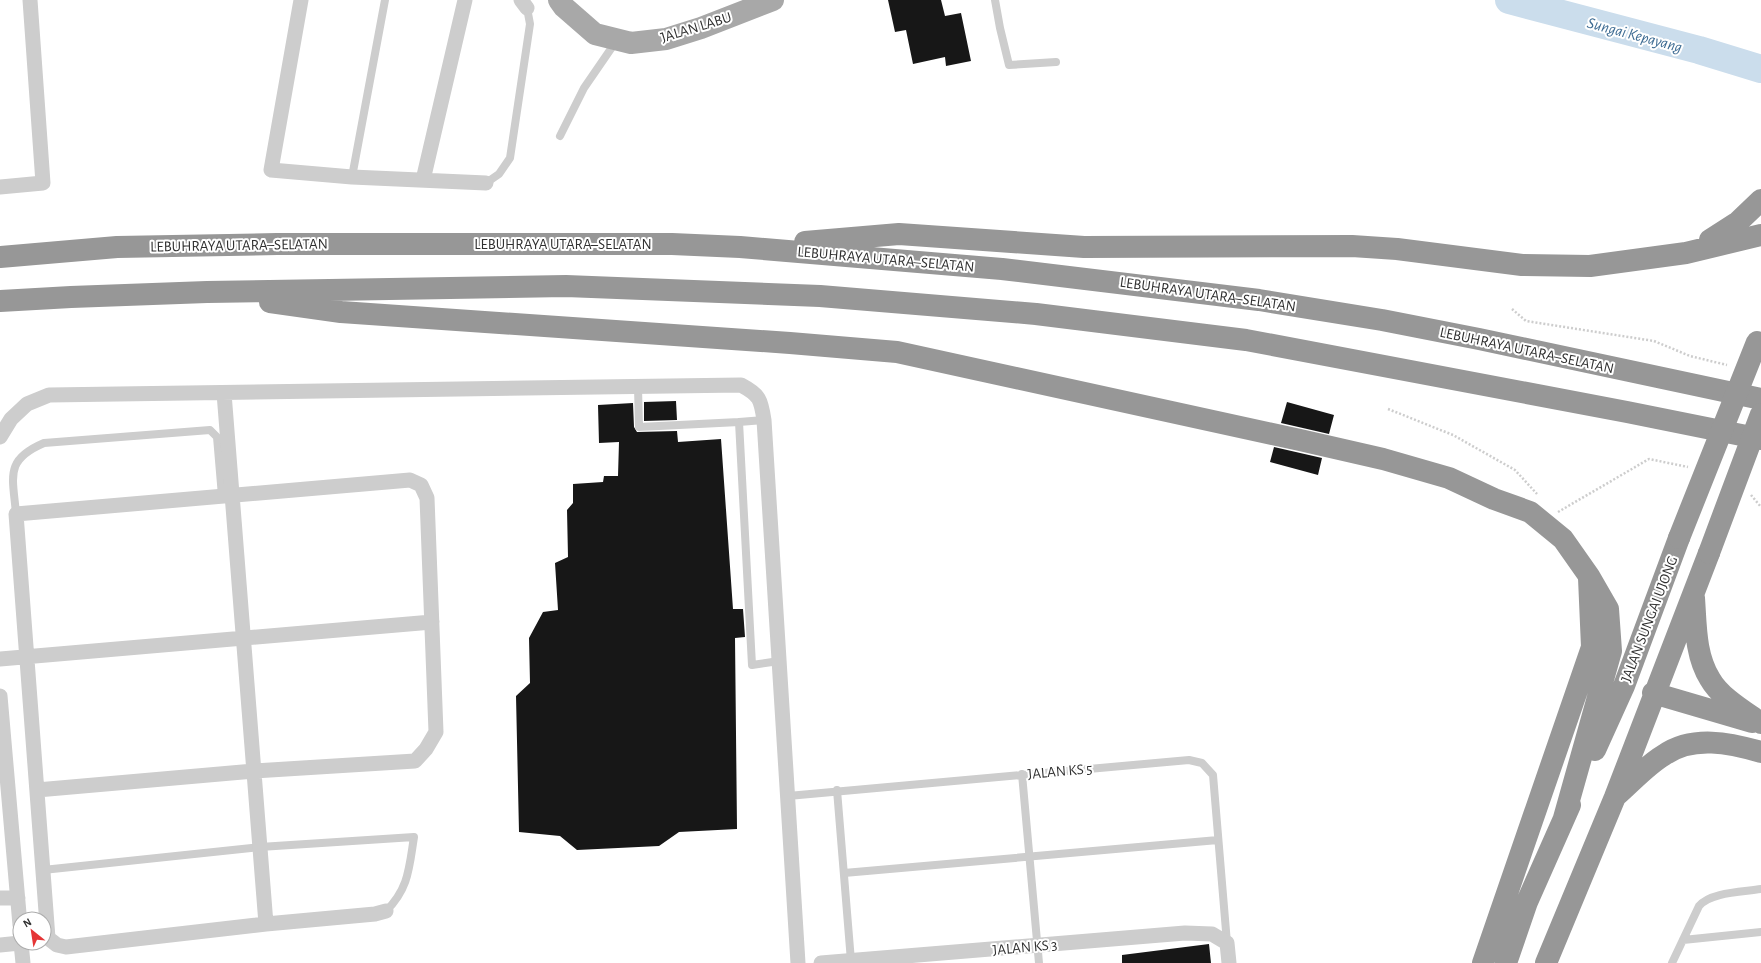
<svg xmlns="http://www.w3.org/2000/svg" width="1761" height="963" viewBox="0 0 1761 963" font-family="'Alegreya Sans',sans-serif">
	<rect width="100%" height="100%" fill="#fff"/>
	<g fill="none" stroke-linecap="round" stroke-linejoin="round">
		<path stroke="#cbddec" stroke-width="28" d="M1509 0 1699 50 1761 69"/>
	</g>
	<path fill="#171717" d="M888 0H941L945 16 961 13 971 61 946 66 945 57 913 64 906 30 895 32Z
		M676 401 677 420 644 421V402Z
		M1287 402 1334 415 1329 434 1281 423Z
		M633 403 634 427 637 432 677 431 678 442 721 439 733 609H743L745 637 735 638 737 829 679 832 659 846 577 850 560 836 519 832 516 696 530 683 529 638 543 612 558 610 555 563 568 557 567 510 573 503V484L603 482 604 476H618L619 442 599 443 598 405Z
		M1274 447 1322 458 1318 475 1270 462Z
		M1209 944 1211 963H1122V955Z"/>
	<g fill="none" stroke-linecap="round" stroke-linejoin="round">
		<path stroke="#cdcdcd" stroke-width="2.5" stroke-dasharray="2 2" stroke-linecap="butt" d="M1512 309 1526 321 1654 341 1690 356 1727 365
			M1388 409 1453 435 1515 470 1537 494
			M1751 495 1761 507
			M1558 512 1649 459 1688 467"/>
		<path stroke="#cdcdcd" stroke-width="8" d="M995 0 1000 28 1009 65 1056 62
			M560 136 584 88 617 40
			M352 177 385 0
			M486 183 499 174 510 158 530 24 527 8
			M638 387 639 427 739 422
			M764 420 739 422 752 665 779 661
			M16 514C13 477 4 460 44 443L210 430 217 437 222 496
			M1022 774 1039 963
			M837 790 851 961
			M788 796 1189 760 1202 763 1213 775 1227 943
			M43 870 260 847 414 837C409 868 409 888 386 911
			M844 873 1218 840
			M1683 940 1761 932
			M1672 963 1699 906C1710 892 1743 892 1761 889"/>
		<path stroke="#cdcdcd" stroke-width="15" d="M301 0 271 170 352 177 486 183
			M521 0 527 8
			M423 180 465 0
			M0 187 43 183 30 0
			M224 393 266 924
			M0 437 11 419 27 404 49 395 741 385C760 395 761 400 764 420L798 963
			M0 659 432 622
			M0 696 20 925
			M37 790 254 771 415 761 426 749 436 732 427 498 421 485 410 480 16 514 48 938 57 945 66 947 266 924 375 914 386 911
			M0 898H18
			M21 943 23 963
			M0 945 20 943
			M821 963 1185 933 1212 934 1227 943 1229 963"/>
		<path stroke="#a8a8a8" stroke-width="22" d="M559 0 564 7 595 34 631 43 666 39 701 28 773 0"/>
		<path stroke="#979797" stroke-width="22" d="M1710 240 1738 222 1761 200
			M805 242 899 234 1084 247 1352 246 1397 249 1522 265 1590 266 1686 253 1761 235
			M0 257 117 247 277 244H672L740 247 1002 269 1259 300 1382 320 1479 339 1761 399
			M0 301 71 297 207 292 566 286 820 296 1036 314 1246 340 1627 412 1761 439
			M270 302 341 312 790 343 897 352 1300 440 1383 459 1449 478 1494 499 1530 512 1563 539 1589 576 1608 609 1611 651 1564 818
			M1694 598C1696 625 1695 655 1710 679 1720 697 1744 711 1761 723
			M1653 693 1752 722
			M1595 750 1624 686 1679 538
			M1617 795C1632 782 1647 765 1664 755 1693 735 1730 743 1761 752
			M1483 963 1592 647 1589 578
			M1506 963 1527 902 1570 805
			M1546 963 1615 797 1709 553"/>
		<path stroke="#979797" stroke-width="22" d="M1679 538 1757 342
			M1709 553 1761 414"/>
	</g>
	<g text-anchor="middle" stroke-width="4" stroke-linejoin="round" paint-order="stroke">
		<g font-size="15" fill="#303030" stroke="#fff">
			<text transform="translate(696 27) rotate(-17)" y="5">JALAN LABU</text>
			<text x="563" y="249">LEBUHRAYA UTARA–SELATAN</text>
			<text transform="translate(239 245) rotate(-1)" y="5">LEBUHRAYA UTARA–SELATAN</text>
			<text transform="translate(886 259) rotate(5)" y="5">LEBUHRAYA UTARA–SELATAN</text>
			<text transform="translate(1208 294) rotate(8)" y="5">LEBUHRAYA UTARA–SELATAN</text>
			<text transform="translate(1527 350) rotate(12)" y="5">LEBUHRAYA UTARA–SELATAN</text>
			<text transform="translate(1649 619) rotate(-69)" y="5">JALAN SUNGAI UJONG</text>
			<text transform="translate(1060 771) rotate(-5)" y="5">JALAN KS 5</text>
			<text transform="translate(1025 947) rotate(-5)" y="5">JALAN KS 3</text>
		</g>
		<g font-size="16" font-style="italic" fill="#3e6c93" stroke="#fff">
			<text transform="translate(1635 34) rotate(15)" y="6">Sungai Kepayang</text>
		</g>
	</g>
	<g transform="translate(32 931) rotate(330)"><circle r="19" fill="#ffffff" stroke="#acacac"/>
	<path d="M0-3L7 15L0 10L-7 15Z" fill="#e53536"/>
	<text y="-6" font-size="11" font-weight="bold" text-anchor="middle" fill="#303030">N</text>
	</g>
</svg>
